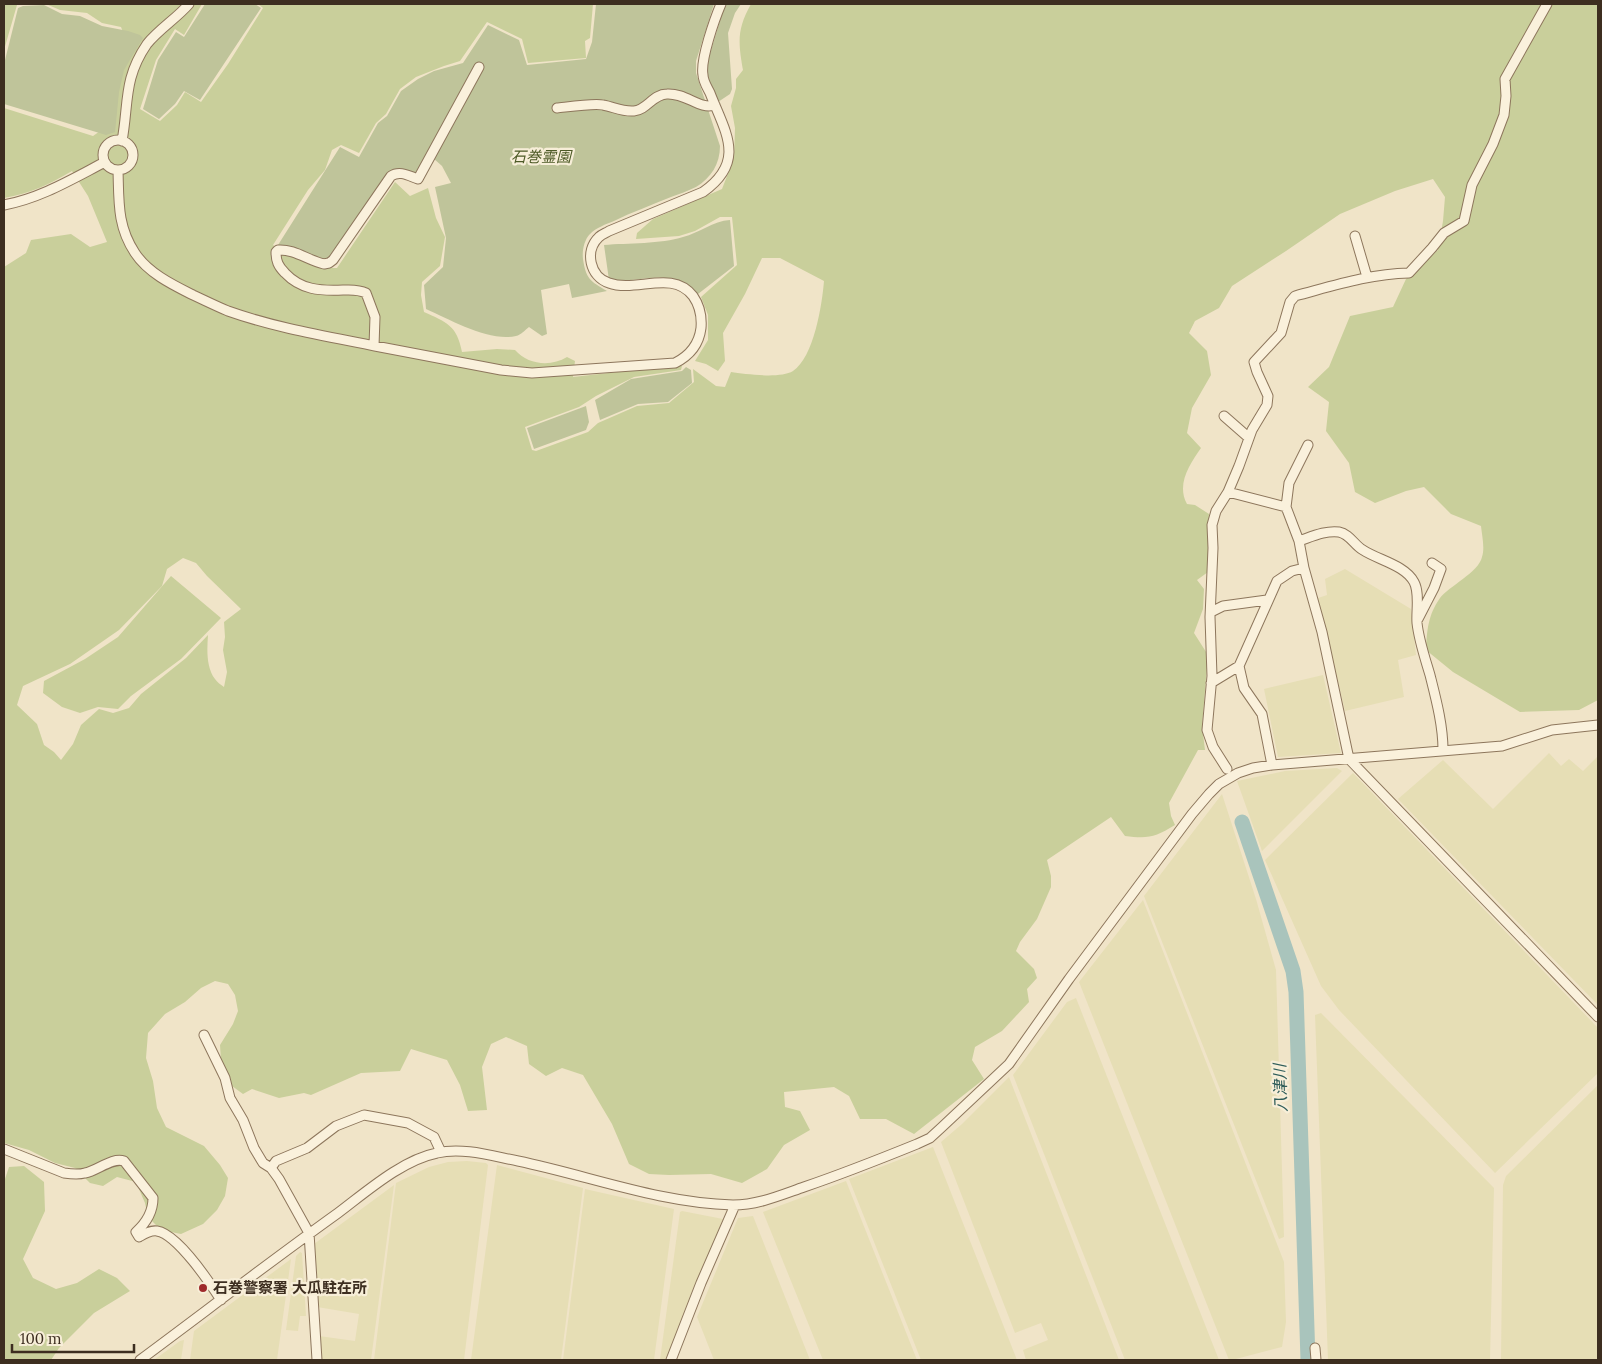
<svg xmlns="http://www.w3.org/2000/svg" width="1602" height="1364" viewBox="0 0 1602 1364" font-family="Lora,'Noto Sans JP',serif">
	<rect width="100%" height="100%" fill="#f0e4c8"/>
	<path fill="#e6deb5" d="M1345 569 1411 609 1416 655 1398 660 1404 697 1345 711 1318 598 1327 595 1325 579Z
		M1323 675 1341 753 1278 757 1264 689Z
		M1549 753 1561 766 1569 759 1583 771 1598 756V1005L1398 799 1443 760 1493 809Z
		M1337 768 1342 771 1262 851 1237 781 1285 771Z
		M1353 773 1598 1028V1073L1495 1173 1339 1010 1321 986 1265 860Z
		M1222 794 1256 899 1276 970 1284 1237 1279 1239 1144 896Z
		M1143 900 1284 1262 1286 1322 1282 1347 1232 1360H1229L1079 982Z
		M1076 998 1219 1360H1125L1013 1075 1067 1002Z
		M1321 1013 1494 1188 1490 1360H1328L1315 1015Z
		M1009 1077 1119 1360H1026L1023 1350 1048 1340 1041 1323 1015 1333 941 1142 962 1124Z
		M1598 1085V1360H1501L1503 1185 1506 1176Z
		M933 1147 1017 1360H921L849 1179Z
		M467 1161 486 1163 488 1165 464 1360H374L396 1183 429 1167 448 1162Z
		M497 1165 583 1188 561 1360H471Z
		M846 1181 917 1360H823L763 1212Z
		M394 1185 371 1360H320L319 1336 355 1341 359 1314 317 1307 314 1244Z
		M585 1189 674 1209 654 1360H563Z
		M682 1211 723 1219 680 1325 668 1360H660L680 1212Z
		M753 1216 810 1360H714L697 1317 738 1218Z
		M300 1252 302 1253 306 1316H300L298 1331 286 1330 296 1256Z
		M291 1259 277 1360H190L194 1331Z
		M184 1340 181 1360H154L180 1341Z"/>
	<path fill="#c9cf9b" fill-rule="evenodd" d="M4 4H31L17 5 4 50Z
		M46 4H202L184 35 175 29 156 60 140 109 160 121 177 105 185 92 201 102 228 64 263 8 258 4H593L590 38 585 41 586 58 528 63 522 39 487 22 460 61 444 66 416 77 400 89 386 114 376 123 359 153 341 145 332 150 325 170 308 190 273 245 287 256 294 257 326 268H337L395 182 410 196 428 188 436 218 445 237 440 266 422 282 421 295 424 312C446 322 457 325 462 352L497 349 515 350C528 365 551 367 567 357L575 361 573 377 679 365 682 366 681 370 634 377 596 396 579 407 525 427 532 450 536 451 588 432 598 423 637 406 669 403 694 382 693 369 716 386 725 387 731 372C746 374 780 379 793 371 814 357 822 305 824 281L780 258H762L745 294 723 333 725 361 718 371 706 364 695 361 708 340V315L701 297 737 265 732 217H720L695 231 679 236 636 239 637 233 653 219 722 189 734 158 735 128 731 106 736 88V79L743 70C738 42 737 29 751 4H1598V700L1579 710 1520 712 1453 672 1426 650C1427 630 1428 615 1440 598 1448 587 1479 572 1482 557 1485 548 1482 536 1481 526L1451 514 1424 487 1406 491 1375 503 1355 492 1349 463 1326 431 1329 402 1308 387 1329 367 1350 316 1393 307 1406 279 1438 250 1443 221 1445 197 1433 179 1395 191 1340 214 1286 251 1232 286 1219 308 1195 321 1189 333 1207 351 1211 375 1192 408 1187 433 1201 448C1190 464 1176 484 1187 504L1195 505 1209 514 1208 572 1197 580 1204 589 1203 609 1194 633 1208 655 1202 726 1205 750H1198L1169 803 1171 816 1175 825C1155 837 1149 839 1125 836L1111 817 1047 860 1051 876V887L1037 919 1020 942 1016 951 1034 969 1037 978 1027 989 1029 1002 1002 1031 975 1047 972 1060 984 1079 914 1134 886 1119H860L849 1096 834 1087 784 1092 785 1107 800 1111 810 1130 784 1145 767 1169 742 1183 711 1174 669 1175 649 1174 629 1164 612 1124 583 1075 562 1068 546 1076 529 1064 527 1046 506 1037 491 1044 482 1067 487 1110 468 1111 460 1085 447 1060 411 1049 400 1071 361 1073 311 1095 304 1093 279 1098 252 1089 243 1094 232 1086 221 1060 220 1045 233 1024 238 1011 235 995 228 984 215 981 201 988 185 1002 165 1014 148 1033 146 1058 153 1081 157 1108 166 1127 204 1146 220 1165 228 1178 225 1196 217 1210 203 1224 181 1234 161 1230 148 1217 145 1203 136 1182 117 1177 103 1186 90 1183 75 1168 55 1163 29 1150 4 1143V267L26 253 31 240 71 234 90 247 107 242 88 196 72 171C48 185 31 193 4 198V108L93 136 103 129 125 37 121 27 102 23 87 13 60 10ZM183 558 196 563 207 576 241 609 224 622 225 637 223 650 227 672 224 687C221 685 217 682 215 679 206 667 207 649 208 635L186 658 141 694 129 708 113 713 99 709 81 725 73 744 61 760 54 752 44 745 37 724 17 705 23 686 70 664 119 630 162 586 167 569Z
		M171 576 221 618 181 659 131 696 118 709 98 707 80 713 62 707 43 693 44 681 85 659 118 637Z
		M24 1166 44 1182 45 1211 23 1259 33 1278 56 1289 77 1283 99 1269 117 1278 130 1291 94 1313 59 1348 51 1360H4V1182L9 1167Z"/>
	<path fill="#bfc49a" d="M205 4H255L261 8 200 100 184 91 175 104 159 119 143 109 158 60 176 32 184 37Z
		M596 4H714L696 61V73L720 146C720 164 711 178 696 187 688 191 679 194 671 197 652 205 632 212 614 221 606 224 596 228 590 234 584 240 582 251 583 259 586 279 590 281 607 291L572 298 569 284 541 290 547 334 542 336 529 327C525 330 521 335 516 336 489 342 451 320 426 309L424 285 443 267 446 238 435 187 451 183 442 166 433 158 420 183 401 176 394 177 331 266 293 254 278 245 340 147 359 157 378 123 387 116 401 91 418 79 434 71 463 63 488 25 519 40 527 65 586 59 592 42Z
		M725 4H741L735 13 728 33 732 89 730 94 718 102 709 82 706 67Z
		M44 5 62 14 80 16 102 26 128 31 140 35 143 38 124 70 119 92 115 132 106 135 4 104V64L18 8 23 6Z
		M730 220 734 266 698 294C663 265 647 284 609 280L604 245C628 243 661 244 683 237 699 233 713 221 730 220Z
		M686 367 691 370 692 383 668 402 638 404 600 420 595 400 631 379 682 371Z
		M586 406 589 422 586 430 534 449 527 428Z"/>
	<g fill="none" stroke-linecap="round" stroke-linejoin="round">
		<path stroke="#a9c4bc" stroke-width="15" d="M1242 822 1293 971 1296 992 1308 1360"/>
		<defs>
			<path id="minor" d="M557 108C567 107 594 103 603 105 614 107 622 112 634 111 647 110 653 94 667 94 687 93 699 110 715 105
				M103 155a15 15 0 1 1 30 0a15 15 0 1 1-30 0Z
				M122 141C129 103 123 79 147 44 159 29 177 18 189 4
				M118 170C119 201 117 226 135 253 148 273 173 285 193 295 204 300 216 306 228 311 276 328 325 336 375 346 417 354 459 362 501 370L532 373 675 363C689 356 699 344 701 328 702 316 700 306 693 296 672 269 636 293 609 283 590 277 584 251 599 237 602 234 606 233 609 231L703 192C747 161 725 132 710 93 707 87 703 81 703 75 700 60 715 18 721 4
				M4 205C41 198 72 179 105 162
				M1355 236 1367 277
				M374 346 375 317 366 293C358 289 350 290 343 290 320 291 301 290 285 273 278 266 276 261 276 252L278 250C295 249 307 260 324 264L329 263 333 260 391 176C400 170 409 176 418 179L479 67
				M1224 416 1248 437
				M1228 492 1286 507 1299 541 1304 568 1322 632 1349 759 1598 1017
				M1286 507 1289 483 1308 445
				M1299 541C1311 537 1326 530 1339 532 1350 534 1354 545 1363 550 1378 560 1405 565 1414 582 1420 593 1416 611 1417 623 1419 641 1425 658 1430 675 1436 699 1443 725 1443 750
				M1211 612 1223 606 1267 600
				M1418 619 1434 588 1441 569 1432 563
				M1211 683 1239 666
				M1272 765 1262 714 1244 688 1239 666 1277 581 1292 571 1304 568
				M1227 769 1213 747 1207 730 1212 676 1210 617 1213 548 1212 525 1216 511 1228 492 1239 466 1252 430 1267 405 1268 396 1257 372 1254 362 1281 333 1290 302 1295 296C1333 286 1369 274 1409 273L1432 248 1444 233 1464 221 1472 185 1493 144 1504 115 1506 96 1505 79 1547 4
				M204 1035 225 1078 230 1098 243 1120 254 1148 263 1163 271 1168 279 1179 309 1233 317 1360
				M4 1149 64 1173C71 1174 78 1175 85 1173 97 1171 112 1157 124 1161L153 1198C153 1213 146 1223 136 1232L139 1237C144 1234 150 1230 157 1231 177 1234 210 1283 221 1300
				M271 1168 276 1161 307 1148 336 1126 364 1115 408 1123 434 1137 441 1152
				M1315 1348 1316 1360
				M140 1360C206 1311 271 1261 338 1213 366 1192 402 1160 437 1153 463 1147 492 1156 518 1161 590 1176 659 1203 733 1205 758 1205 781 1195 804 1187 842 1174 880 1159 917 1144L930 1138 942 1127 1009 1064 1069 979 1192 814 1209 794 1219 784 1238 773 1253 768 1272 765 1502 746 1552 730 1598 725
				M671 1360 701 1283 735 1205"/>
		</defs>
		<use href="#minor" stroke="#8d765c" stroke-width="11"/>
		<use href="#minor" stroke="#faf1dc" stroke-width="9"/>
	</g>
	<circle fill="#9e2a2b" stroke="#f7eed8" stroke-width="2" cx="203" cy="1288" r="5"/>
	<g text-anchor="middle" stroke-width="4.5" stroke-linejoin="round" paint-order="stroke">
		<g font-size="15" font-style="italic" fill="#4d5a26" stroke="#f7eed8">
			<text x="541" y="162">石巻霊園</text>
		</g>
		<g font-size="15" font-weight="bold" fill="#3d2e20" stroke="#f7eed8" text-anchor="start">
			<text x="213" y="1293">石巻警察署 大瓜駐在所</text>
		</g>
		<g font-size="16" font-style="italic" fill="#2f5d5a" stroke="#f7eed8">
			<text transform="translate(1280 1088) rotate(-92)" y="6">八津川</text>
		</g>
	</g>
	<rect width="1602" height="1364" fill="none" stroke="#3d2e20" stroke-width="10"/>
	<path d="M12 1344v8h122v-8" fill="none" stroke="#3d2e20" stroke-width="2.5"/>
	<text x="20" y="1344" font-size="15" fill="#3d2e20" stroke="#f7eed8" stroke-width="4" paint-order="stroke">100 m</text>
</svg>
